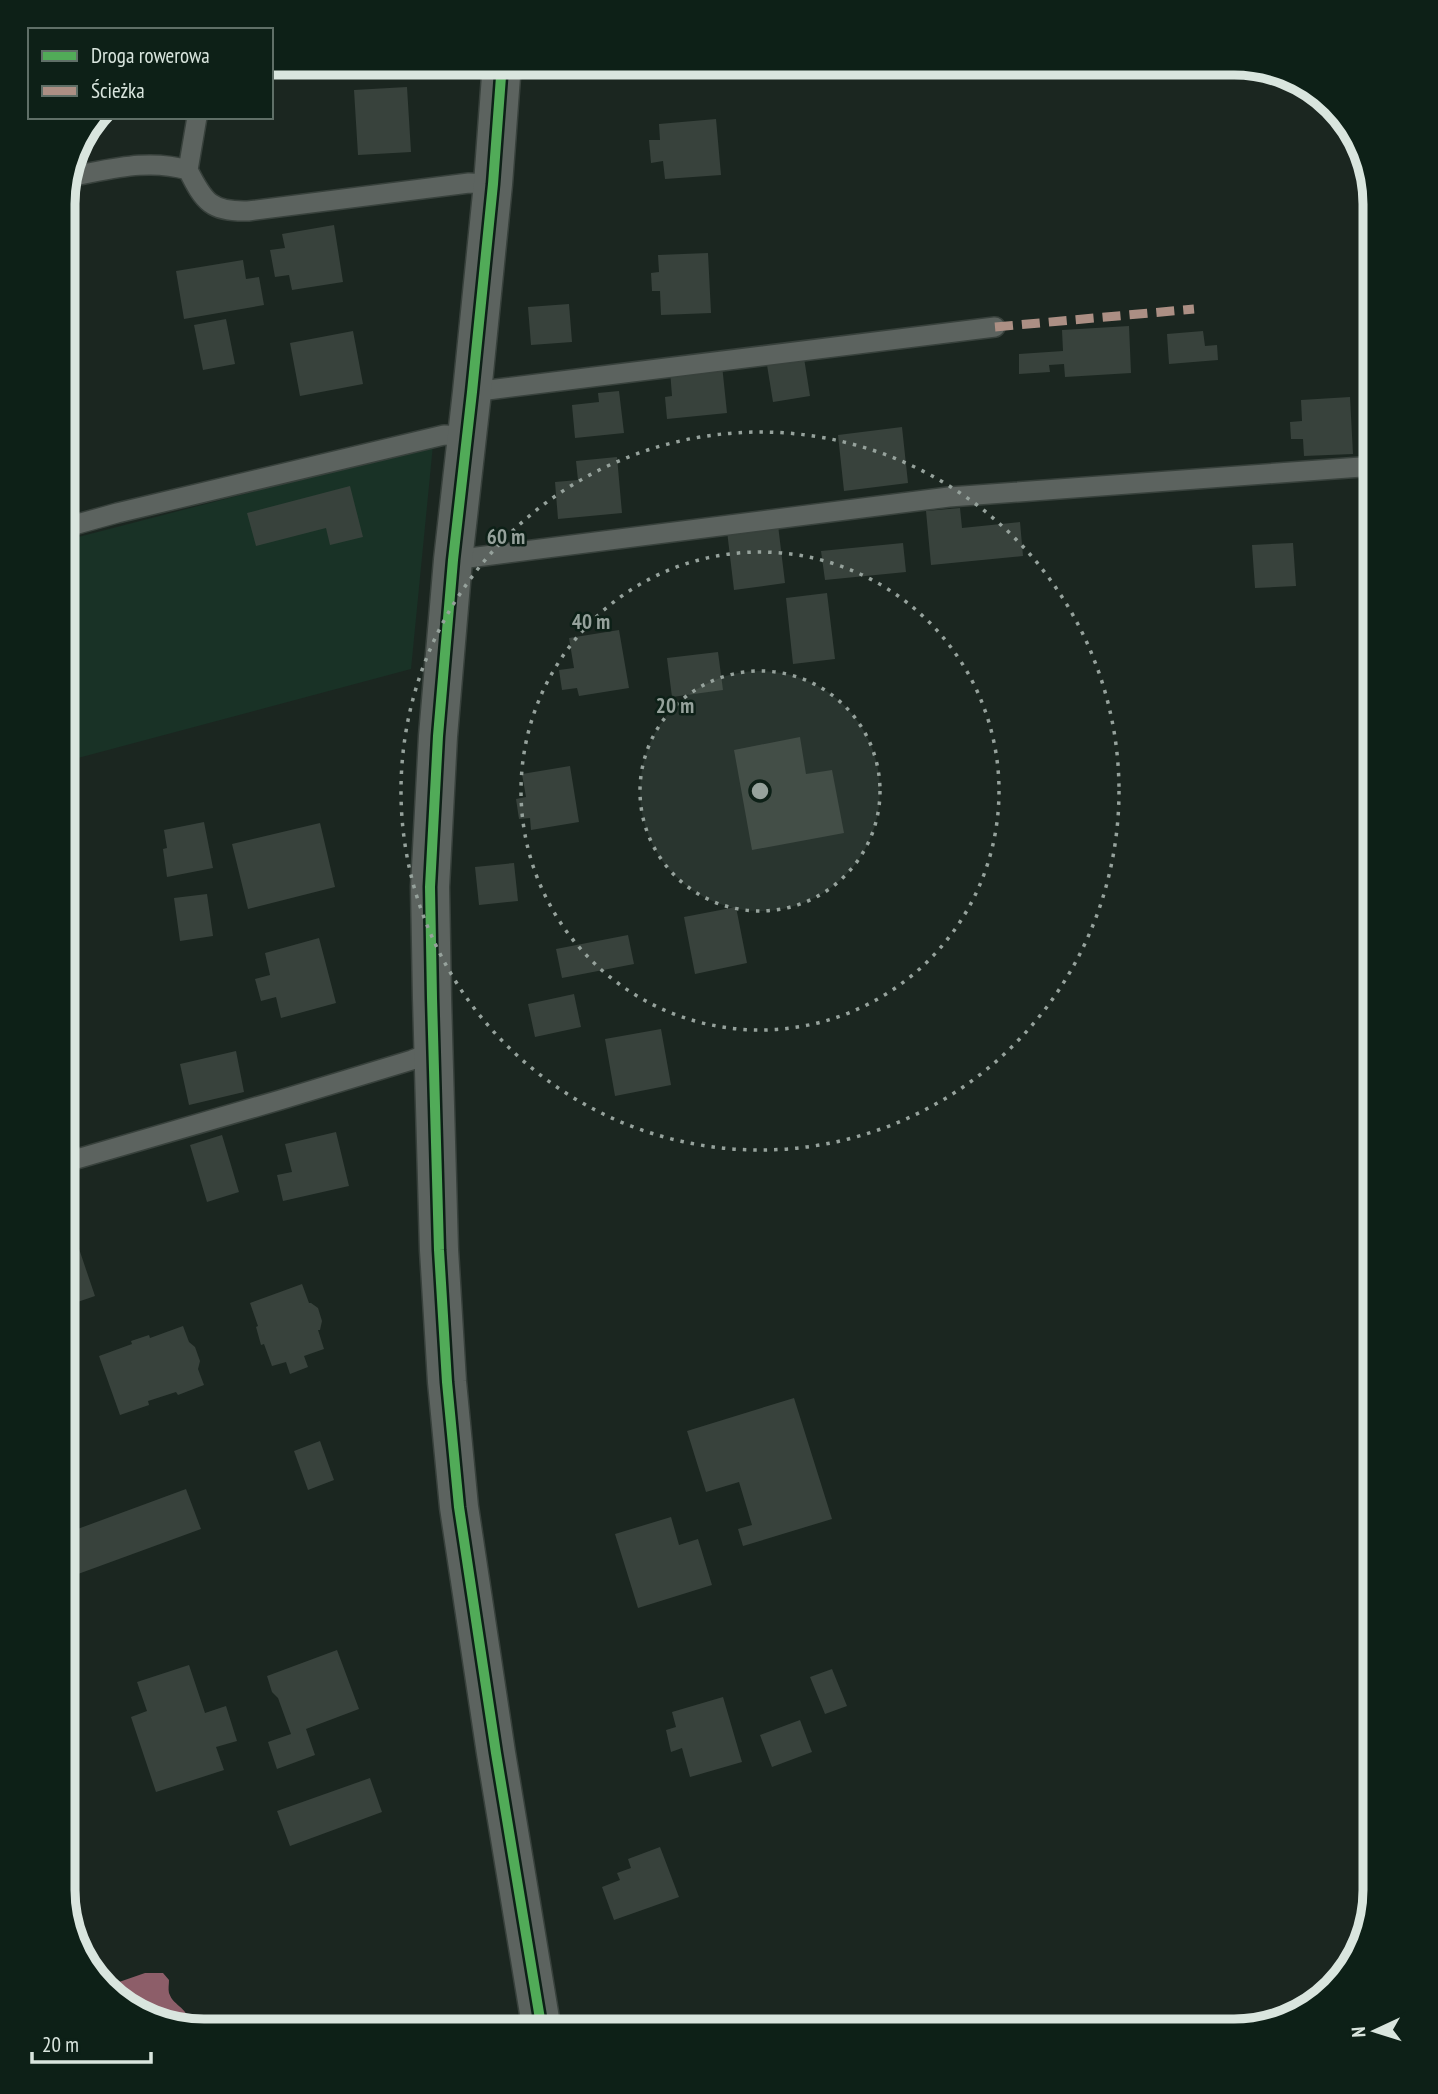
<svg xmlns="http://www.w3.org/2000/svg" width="1438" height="2094" viewBox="0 0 1438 2094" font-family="'PT Sans Narrow',sans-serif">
	<rect width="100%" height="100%" fill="#1b2620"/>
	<path fill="#193226" d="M433 445 411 669 63 762V541Z"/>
	<path fill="#8d5e69" d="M145 1973H163L169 1980C169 1984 168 1989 169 1993 174 2008 190 2006 190 2029L126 2007 108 1988 119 1982Z"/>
	<path fill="#38423c" d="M407 87 411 152 358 155 354 90Z
		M716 119 721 175 665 179 663 161 651 163 649 140H660L659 124Z
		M334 225 343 282 292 290 289 275 275 277 270 250 285 248 282 234Z
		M708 253 711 313 661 315 660 291H652L651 273 659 272 658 255Z
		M243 260 246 279 259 277 264 305 184 319 176 271Z
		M569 304 572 342 531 345 528 307Z
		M226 319 235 364 203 370 194 325Z
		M1129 326 1131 373 1065 377 1064 364 1049 365 1050 372 1019 374V354L1063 351 1062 330Z
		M353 331 363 384 300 396 290 343Z
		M1203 331 1205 346 1217 345 1218 360 1169 364 1167 334Z
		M804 358 810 396 773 402 767 365Z
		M722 365 727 413 667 419 665 397 672 396 670 370Z
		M619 391 624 433 575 438 572 405 599 402 598 393Z
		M1350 397 1353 454 1304 456 1303 439H1291L1290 422 1302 421 1301 400Z
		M902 427 908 483 844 491 838 435Z
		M617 457 622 513 558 519 555 482 578 480 576 461Z
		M350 486 363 537 330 545 326 528 256 546 247 513Z
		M1375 504V543L1363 544 1360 505Z
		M960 508 962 528 1020 522 1023 556 931 565 926 511Z
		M778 525 785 583 734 590 727 531Z
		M903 543 906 572 825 580 821 551Z
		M1293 543 1296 586 1255 588 1252 545Z
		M827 593 835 659 793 664 786 598Z
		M619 630 629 688 579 696 577 688 562 690 559 670 574 668 569 638Z
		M718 652 723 690 672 697 667 658Z
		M800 737 806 774 832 770 844 833 752 850 734 750Z
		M570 766 579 822 531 830 530 818 519 819 516 799 526 797 522 774Z
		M204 822 213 868 167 877 163 849 167 848 164 830Z
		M320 823 335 887 248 909 232 844Z
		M514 863 518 901 479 905 475 867Z
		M207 894 213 936 180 941 174 898Z
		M736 907 747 963 695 974 684 917Z
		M628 935 634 964 562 978 556 949Z
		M319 938 336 1003 281 1018 276 997 261 1001 255 979 270 975 265 953Z
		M574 994 581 1027 535 1037 528 1004Z
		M661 1029 671 1085 615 1096 605 1039Z
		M236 1051 244 1092 189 1105 180 1064Z
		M336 1132 349 1186 283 1201 277 1175 292 1172 285 1144Z
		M222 1135 239 1192 207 1202 190 1145Z
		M74 1234 95 1296 63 1307V1237Z
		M302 1284 309 1303H311L318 1308 322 1321 320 1330H318L324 1349 304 1356 308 1367 290 1374 286 1362 272 1366 264 1344 261 1345 256 1327 258 1326 250 1303Z
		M183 1326 189 1342 195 1347 200 1361 198 1369 204 1385 178 1395 176 1392 148 1401 149 1405 120 1415 99 1356 132 1344 131 1341 149 1335 150 1338Z
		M794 1398 832 1519 743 1546 738 1529 752 1525 739 1482 706 1492 687 1431Z
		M320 1441 334 1480 308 1490 294 1451Z
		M186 1489 201 1529 78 1574 64 1534Z
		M671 1517 679 1545 698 1539 712 1585 638 1608 615 1534Z
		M337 1650 359 1709 306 1729 315 1755 277 1769 268 1742 291 1734 278 1698 272 1692 267 1676Z
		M189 1665 205 1713 226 1706 237 1741 216 1747 224 1770 156 1792 131 1717 147 1711 137 1682Z
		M832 1669 847 1706 825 1714 810 1677Z
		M723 1697 742 1762 690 1777 682 1748 671 1752 666 1730 676 1727 672 1712Z
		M800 1720 812 1752 772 1767 760 1735Z
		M370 1778 382 1812 290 1846 277 1811Z
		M660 1847 679 1897 614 1920 602 1887 620 1880 617 1873 631 1868 628 1859Z"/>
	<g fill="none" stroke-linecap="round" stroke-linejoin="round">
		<defs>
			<path id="service" d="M188 170 197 117
				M67 177C109 170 146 158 188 170 204 202 211 212 248 211L469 183 493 184
				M472 392 995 327
				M63 528 117 513 444 435 467 436
				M453 560 949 497 1375 466
				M63 1163 280 1100 412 1060 433 1052"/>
			<path id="tertiary" d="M502 63 493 184 472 392 453 560 438 736 430 887 432 998 439 1250 447 1382 459 1507 496 1753 542 2031"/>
		</defs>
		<use href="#service" stroke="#38413c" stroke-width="22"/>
		<use href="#tertiary" stroke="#38413c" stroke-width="41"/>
		<use href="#service" stroke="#5c635f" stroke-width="19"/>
		<use href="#tertiary" stroke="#5c635f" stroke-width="38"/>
		<path stroke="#ac8f84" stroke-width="9" stroke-dasharray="18 9" stroke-linecap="butt" d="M995 327 1194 309"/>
		<defs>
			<path id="cycleway" d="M502 63 493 184 472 392 453 560 438 736 430 887 432 998 439 1250 447 1382 459 1507 496 1753 542 2031"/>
		</defs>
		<use href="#cycleway" stroke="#0d2017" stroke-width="15"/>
		<use href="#cycleway" stroke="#51ab58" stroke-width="10"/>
	</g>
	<circle cx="760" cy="791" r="120" fill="#96a29c" fill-opacity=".12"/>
	<g fill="none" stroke="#96a29c" stroke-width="3.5" stroke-dasharray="3.5 7">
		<circle cx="760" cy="791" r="120"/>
		<circle cx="760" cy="791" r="239"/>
		<circle cx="760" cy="791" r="359"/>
	</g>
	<path d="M0 0H1438V2094H0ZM204 75H1234A129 129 0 0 1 1363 204V1890A129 129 0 0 1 1234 2019H204A129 129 0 0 1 75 1890V204A129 129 0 0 1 204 75Z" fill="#0d2017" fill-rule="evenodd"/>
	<path fill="none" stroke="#d9e5de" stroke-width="9" d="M204 75H1234A129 129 0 0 1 1363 204V1890A129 129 0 0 1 1234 2019H204A129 129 0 0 1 75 1890V204A129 129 0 0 1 204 75Z"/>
	<circle cx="760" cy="791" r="10" fill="#96a29c" stroke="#0d2017" stroke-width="3.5"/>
	<g font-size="21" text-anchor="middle" font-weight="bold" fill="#96a29c" stroke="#0d2017" stroke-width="5" stroke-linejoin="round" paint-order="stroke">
		<text x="506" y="544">60 m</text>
		<text x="591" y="629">40 m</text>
		<text x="675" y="713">20 m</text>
	</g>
	<rect x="28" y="28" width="245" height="91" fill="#0d2017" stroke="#5f6f67" stroke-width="2"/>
	<rect x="42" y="51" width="35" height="10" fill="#51ab58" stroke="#5f6f67" stroke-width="2"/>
	<text x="91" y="63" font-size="21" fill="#d9e5de">Droga rowerowa</text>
	<rect x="42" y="86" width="35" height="10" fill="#ac8f84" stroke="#5f6f67" stroke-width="2"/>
	<text x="91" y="98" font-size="21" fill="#d9e5de">Ścieżka</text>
	<g transform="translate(1375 2031) rotate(266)" stroke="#0d2017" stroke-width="5" paint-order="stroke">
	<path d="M0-5L12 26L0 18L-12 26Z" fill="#d9e5de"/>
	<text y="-10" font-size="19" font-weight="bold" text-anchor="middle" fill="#d9e5de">N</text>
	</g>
	<path d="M32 2052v10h119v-10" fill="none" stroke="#d9e5de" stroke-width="3.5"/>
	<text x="42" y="2052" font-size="21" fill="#d9e5de" stroke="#0d2017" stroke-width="5" paint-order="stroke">20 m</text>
</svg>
